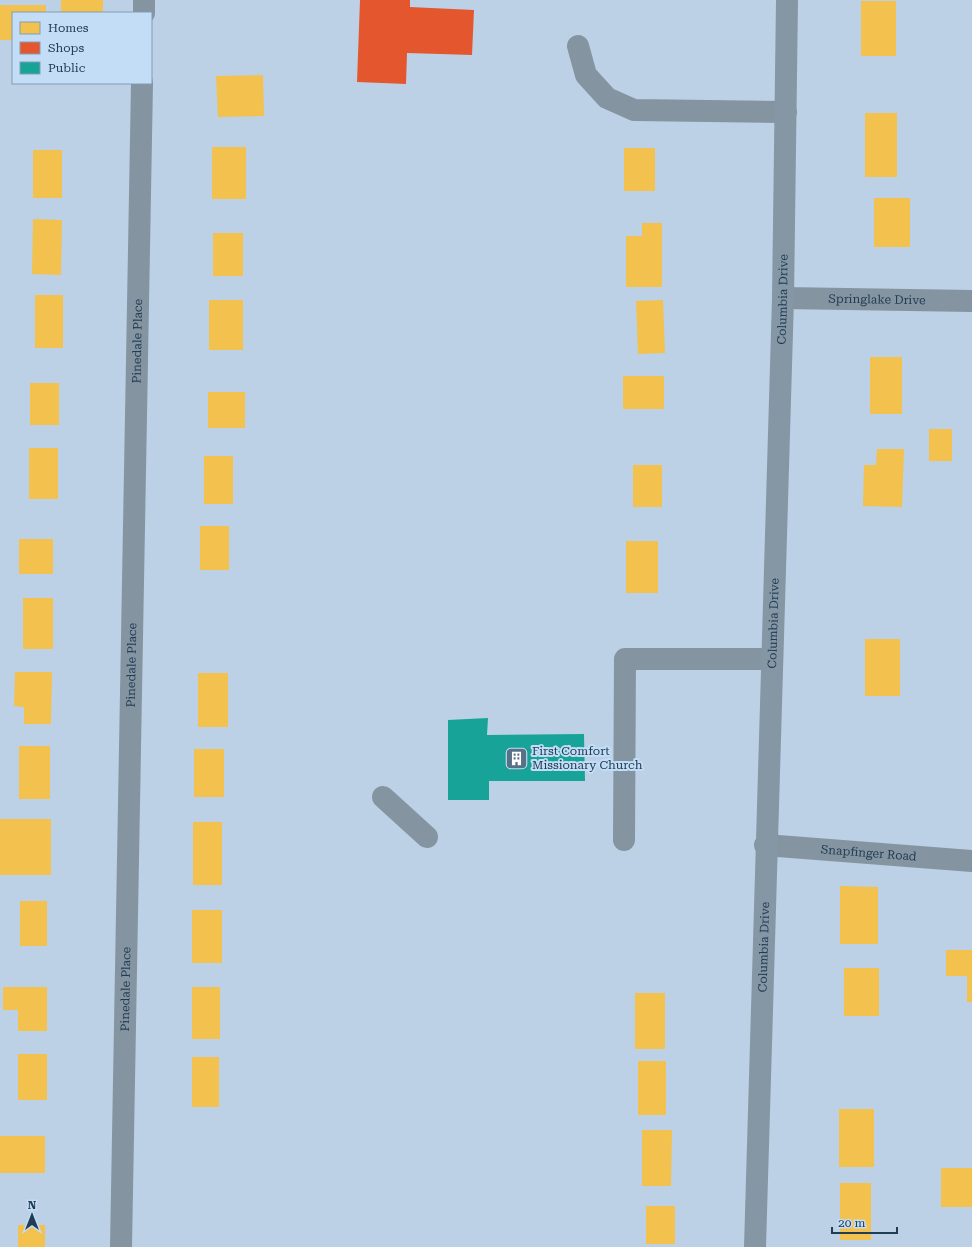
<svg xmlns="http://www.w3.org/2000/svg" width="972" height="1247" viewBox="0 0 972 1247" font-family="'Roboto Serif',serif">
	<rect width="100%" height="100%" fill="#bcd1e5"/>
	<path fill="#f2c14e" d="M61 0H103V13H61Z
		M861 1H896V56H861Z
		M0 5H46V13H13V40H0Z
		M263 75 264 116 218 117 216 76Z
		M865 113H897V177H865Z
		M212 147H246V199H212Z
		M624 148H655V191H624Z
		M33 150H62V198H33Z
		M874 198H910V247H874Z
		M33 219 62 220 61 275 32 274Z
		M642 223H662V287H626V236H642Z
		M213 233H243V276H213Z
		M35 295H63V348H35Z
		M209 300H243V350H209Z
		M663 300 665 353 638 354 636 301Z
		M870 357H902V414H870Z
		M623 376H664V409H623Z
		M30 383H59V425H30Z
		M208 392H245V428H208Z
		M929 429H952V461H929Z
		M29 448H58V499H29Z
		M877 449H904L902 507 863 506 864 465H876Z
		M204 456H233V504H204Z
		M633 465H662V507H633Z
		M200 526H229V570H200Z
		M19 539H53V574H19Z
		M626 541H658V593H626Z
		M23 598H53V649H23Z
		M865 639H900V696H865Z
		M15 672H52L51 724H24V707L14 706Z
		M198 673H228V727H198Z
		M19 746H50V799H19Z
		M194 749H224V797H194Z
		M0 819H51V875H0Z
		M193 822H222V885H193Z
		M840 886 878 887V944H840Z
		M20 901H47V946H20Z
		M192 910H222V963H192Z
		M946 950H972V1002H967V976H946Z
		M844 968H879V1016H844Z
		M3 987H47V1031H18V1010H3Z
		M192 987H220V1039H192Z
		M635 993H665V1049H635Z
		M18 1054H47V1100H18Z
		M192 1057H219V1107H192Z
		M638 1061H666V1115H638Z
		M839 1109H874V1167H839Z
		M642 1130H672L671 1186H642Z
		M0 1136H45V1173H0Z
		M941 1168H972V1207H941Z
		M840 1183H871V1240H840Z
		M646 1206H675V1244H646Z
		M18 1225H45V1247H18Z"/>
	<path fill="#e4572e" d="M360 0H410V7L474 10 472 55 407 53 406 84 357 82Z"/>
	<path fill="#17a398" d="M488 718 487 735 584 734 585 781H489V800H448V720Z"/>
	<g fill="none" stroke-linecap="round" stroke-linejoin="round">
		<g stroke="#8594a1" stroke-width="22">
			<path d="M144 13V0"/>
			<path d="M578 46 586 75 607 98 634 110 786 112"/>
			<path id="s1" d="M783 298 972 301"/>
			<path d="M383 797 427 837"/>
			<path d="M624 840 625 659H771"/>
			<path id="s2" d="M765 845 972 861"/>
			<path id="s3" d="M121 1247 142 83"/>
		</g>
		<path stroke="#8596a5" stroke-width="22" id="s4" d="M755 1247 783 298 787 0"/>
	</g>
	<defs>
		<symbol id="building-square" viewBox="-11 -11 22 22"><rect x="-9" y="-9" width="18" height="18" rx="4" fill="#577187" stroke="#c3ddf6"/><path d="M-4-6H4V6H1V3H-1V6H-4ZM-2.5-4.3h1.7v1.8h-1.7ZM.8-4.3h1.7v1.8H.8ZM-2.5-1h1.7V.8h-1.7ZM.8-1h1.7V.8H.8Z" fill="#fff"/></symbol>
	</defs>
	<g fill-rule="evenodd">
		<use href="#building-square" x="504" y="746" width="25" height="25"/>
	</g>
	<g text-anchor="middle" stroke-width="4" stroke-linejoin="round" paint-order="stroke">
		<g font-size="12" fill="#213d55" stroke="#c3ddf6">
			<text dy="4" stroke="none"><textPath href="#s4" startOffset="948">Columbia Drive</textPath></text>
			<text dy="4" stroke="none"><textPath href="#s1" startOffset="94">Springlake Drive</textPath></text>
			<text dy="4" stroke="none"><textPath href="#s3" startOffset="906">Pinedale Place</textPath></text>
			<text dy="4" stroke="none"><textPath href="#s4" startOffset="624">Columbia Drive</textPath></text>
			<text dy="4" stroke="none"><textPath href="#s3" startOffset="582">Pinedale Place</textPath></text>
			<text dy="4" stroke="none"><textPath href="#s2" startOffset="104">Snapfinger Road</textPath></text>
			<text dy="4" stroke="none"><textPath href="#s4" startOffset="300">Columbia Drive</textPath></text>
			<text dy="4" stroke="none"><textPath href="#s3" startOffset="258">Pinedale Place</textPath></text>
		</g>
		<g font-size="12" fill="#213d55" stroke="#c3ddf6" text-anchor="start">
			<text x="532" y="755">First Comfort<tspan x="532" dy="14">Missionary Church</tspan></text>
		</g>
	</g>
	<rect x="12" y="12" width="140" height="72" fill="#c3ddf6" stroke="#829db6"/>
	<rect x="20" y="22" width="20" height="12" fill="#f2c14e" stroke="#829db6"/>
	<text x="48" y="32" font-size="12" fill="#213d55">Homes</text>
	<rect x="20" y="42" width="20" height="12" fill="#e4572e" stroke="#829db6"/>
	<text x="48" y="52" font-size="12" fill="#213d55">Shops</text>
	<rect x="20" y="62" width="20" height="12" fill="#17a398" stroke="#829db6"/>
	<text x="48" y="72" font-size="12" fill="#213d55">Public</text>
	<g transform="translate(32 1215)" stroke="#c3ddf6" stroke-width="3" paint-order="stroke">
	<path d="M0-3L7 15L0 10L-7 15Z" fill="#213d55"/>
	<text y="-6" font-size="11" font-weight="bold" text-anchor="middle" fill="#213d55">N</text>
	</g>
	<path d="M832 1227v6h65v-6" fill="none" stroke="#213d55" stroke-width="2"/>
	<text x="838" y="1227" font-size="12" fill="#213d55" stroke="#c3ddf6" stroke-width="3" paint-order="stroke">20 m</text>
</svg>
